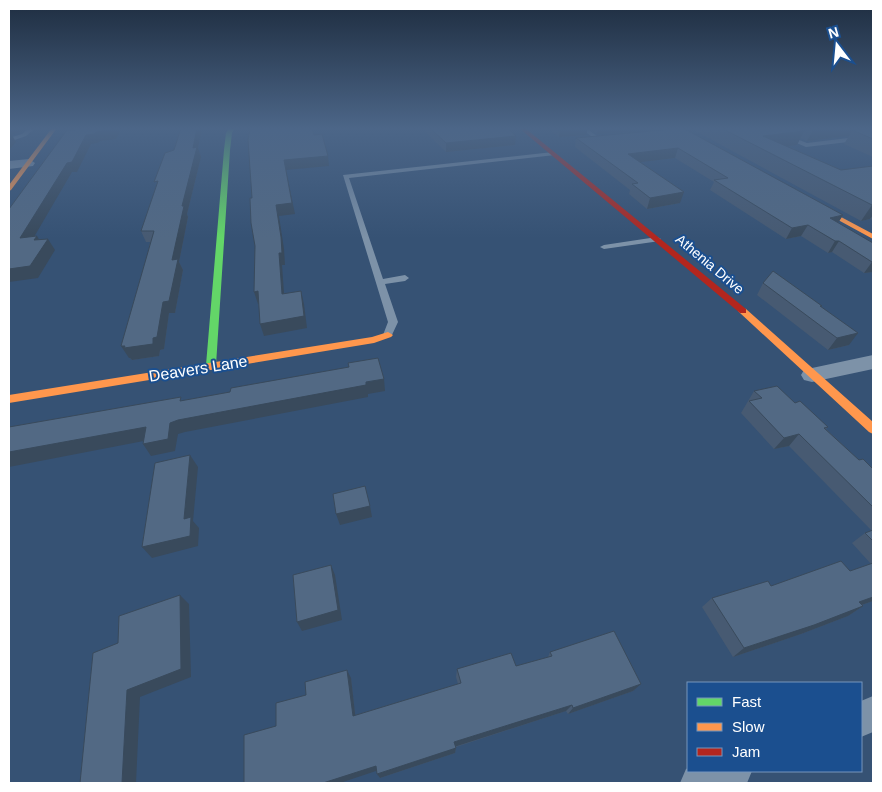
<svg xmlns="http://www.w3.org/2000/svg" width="882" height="792" viewBox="0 0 882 792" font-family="Helvetica,sans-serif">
	<rect width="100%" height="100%" fill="#365274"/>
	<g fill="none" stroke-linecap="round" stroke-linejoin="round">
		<path fill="#7d92a8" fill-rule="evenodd" d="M29 128H35L26 136 9 142V138L22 134Z
			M581 128H586L601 139 596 140Z
			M762 128H768L807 143 873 135V139L806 147Z
			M553 152 556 154 555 155 349 178 383 279 405 275 409 278 405 281 385 284 398 322 391 337H385L383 335 388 322 343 175Z
			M657 237 661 239 660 241 604 249 600 247 604 245Z"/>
		<path fill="#7d92a8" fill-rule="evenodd" d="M29 159 35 163 33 166 9 169V161Z
			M873 355V369L812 382 804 380 801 375 804 370 812 368Z
			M873 696V732L861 737V701Z
			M688 768V771H752L747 783H680L686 769Z"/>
		<path fill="#63d668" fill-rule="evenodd" d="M229 128H235L232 133 230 150 216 365 211 369 206 365 224 150 226 133Z"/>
		<path fill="#ff974d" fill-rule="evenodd" d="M52 128H57L11 190 9 191V185Z
			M807 201H811L873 234V239L807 203Z
			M743 308 746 309 873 422V434L869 432 740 313 738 311Z
			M388 332 393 335 391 337 374 343 9 403V395L372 337Z"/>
		<path fill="#b3261e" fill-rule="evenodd" d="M519 128H525L746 309V313H740Z"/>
	</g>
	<path fill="#475a72" d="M202 128 198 149 201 157 187 214 188 217 179 262 183 270 175 313H169L164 349 160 350 159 356 132 360 130 358H129L150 242H146L141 231Z
		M421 128H507L515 145 446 152Z
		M547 128H588L586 135 559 137Z
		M589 128H673L597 134Z
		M683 128 843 215 838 223 873 243V272L864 273 832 252 828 253 801 236 786 239 710 190 714 182 675 158 639 162 680 203 647 209 629 194 630 190 575 147 576 138Z
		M690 128H873V157L844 144 849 136 807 141 800 138 797 145 787 146 841 170 873 166V221L870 219 861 221Z
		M763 283 821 307 849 345 828 350 757 295Z
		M754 391 795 403 828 427 826 429 859 460 873 469V601L862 605 863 606 848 616 801 634 733 657 702 607 712 598 771 586 850 571 871 564 852 543 865 533 872 531 789 446 774 449 741 413Z
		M550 652 641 684 633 691 568 714 566 711 456 747 455 753 380 778 377 774V771L276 726 306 695 351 678 355 715 458 684 456 677 457 669 516 666 548 657Z"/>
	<path fill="#394a5c" d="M9 128H28L12 135 16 142 9 150Z
		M113 128H122L116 139 100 141 98 143 91 144 77 172H72L27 249 20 238 67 163 86 135 96 132Z
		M197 128H202L198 148 201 157 187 214 188 217 179 262 183 270 175 313H169L164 349 160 350 159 356 132 360 130 358H129L121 346 153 338 163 302 172 260 193 148Z
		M560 128H588L586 135 559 137Z
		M598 128H673L597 134Z
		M814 128H873V132L852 130 849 136 807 141Z
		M804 131 797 145 763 149V136Z
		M516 136 515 145 446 152V143Z
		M678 148 675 158 625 164 628 154Z
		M328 156 329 166 286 170 295 214 279 216 284 249 285 265H282L285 307 282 294 276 205 284 160Z
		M684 192 680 203 647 209 650 198Z
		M872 205H873V215L870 219 861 221Z
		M843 215 836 226 830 218Z
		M808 225 801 236 786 239 792 228Z
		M37 236 43 246 48 239 55 250 38 278 9 282V269Z
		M835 241H839L832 252 828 253Z
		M872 262H873V272L864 273Z
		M258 291 262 304H258L254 292Z
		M301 291 304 304 307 328 264 336 260 324Z
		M858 333 849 345 828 350 837 338Z
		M384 379 385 391 368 394V397L185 432 178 434 175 451 151 456 143 444 170 423 178 420Z
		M146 427 154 439 9 467V452Z
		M799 434 789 446 774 449 784 438Z
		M190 455 198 467 193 521 199 528 198 546 152 558 142 547 184 519Z
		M370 506 372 517 340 525 336 514Z
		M331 565 335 575 342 620 302 631 297 622Z
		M180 595 189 604 191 677 140 697 136 783H122L127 690Z
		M873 597V601L844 611 859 602Z
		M863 606 848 616 801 634 733 657 744 648Z
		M347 670 351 678 356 722 353 716Z
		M641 684 633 691 568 714 573 708Z
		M572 705 566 711 454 747V742Z
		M456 748 455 753 380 778 377 774Z
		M376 766 379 770 340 783H323Z"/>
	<path fill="#526984" stroke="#394a5c" d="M78 128H113L112 130 96 132 94 134 86 135 72 162 67 163 20 238 37 236 34 240 48 239 30 266 9 269V209L67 130H76Z
		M181 128H197L193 148 197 147 182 206H184L172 260 178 259 169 301 163 302 157 337 153 338V344L124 348 125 346H121L154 231H141L158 181 154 182 165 153 174 150Z
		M250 128H312L314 135 322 134 328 156 284 160 292 203 276 205 281 237 282 253H279L282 294 301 291 304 316 260 324 258 291 254 292 255 246 251 223 250 198H252L248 140Z
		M430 128H507L516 136 446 143Z
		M683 128 843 215 830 218 873 243V262H872L839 241H835L808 225 792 228 714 180 728 178 678 148 628 154 684 192 650 198 632 184 638 183 576 138Z
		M721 128H795L804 131 763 136 841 170 873 166V205H872Z
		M873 128V139L852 130Z
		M773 271 822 306H820L858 333 837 338 763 283Z
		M378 358 384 379 366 382V385L178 420 170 423 168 439 143 444 146 427 9 452V427L181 397 180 401 230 392 231 388 349 367 348 363Z
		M777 386 795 403 800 401 828 427 824 428 859 460 863 459 873 469V507L799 434 784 438 749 401 762 398 754 391Z
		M190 455 184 519 191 517 190 536 142 547 155 463Z
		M365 486 370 506 336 514 333 494Z
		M873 530V541L865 533Z
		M841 561 850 571 873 563V597L859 602 863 606 814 625 744 648 712 598 768 581 771 586Z
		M331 565 338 610 297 622 293 575Z
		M180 595 181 669 127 690 122 783H80L93 653 118 643 119 616Z
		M614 631 641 684 573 708 572 705 454 742 456 748 377 774 376 766 323 783H244V735L276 726V703L306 695 305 682 347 670 353 716 461 683 457 669 511 653 516 666 552 656 550 652Z"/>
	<linearGradient id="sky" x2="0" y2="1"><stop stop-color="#1e2d40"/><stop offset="0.54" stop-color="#4c6688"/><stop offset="1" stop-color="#4c6688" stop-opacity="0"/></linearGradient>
	<rect width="882" height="238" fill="url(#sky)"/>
	<g text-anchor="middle" stroke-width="4" stroke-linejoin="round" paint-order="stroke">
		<g font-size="14" fill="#fff" stroke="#1b4f8f">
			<text transform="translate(710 264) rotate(40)" y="5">Athenia Drive</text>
		</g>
		<g font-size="16" fill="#fff" stroke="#1b4f8f">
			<text transform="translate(198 368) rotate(-9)" y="6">Deavers Lane</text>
		</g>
	</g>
	<rect width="882" height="792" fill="none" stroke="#ffffff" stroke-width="20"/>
	<rect x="687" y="682" width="175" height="90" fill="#1b4f8f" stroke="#7695bc"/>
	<rect x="697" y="698" width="25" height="8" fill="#63d668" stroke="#7695bc"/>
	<text x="732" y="707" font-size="15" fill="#ffffff">Fast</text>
	<rect x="697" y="723" width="25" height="8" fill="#ff974d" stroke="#7695bc"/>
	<text x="732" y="732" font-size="15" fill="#ffffff">Slow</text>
	<rect x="697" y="748" width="25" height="8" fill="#b3261e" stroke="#7695bc"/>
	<text x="732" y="757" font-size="15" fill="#ffffff">Jam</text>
	<g transform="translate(837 45) rotate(344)" stroke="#1b4f8f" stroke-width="4" paint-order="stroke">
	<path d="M0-4L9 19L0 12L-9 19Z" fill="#ffffff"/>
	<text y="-8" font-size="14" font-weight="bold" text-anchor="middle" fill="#ffffff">N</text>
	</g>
</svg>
